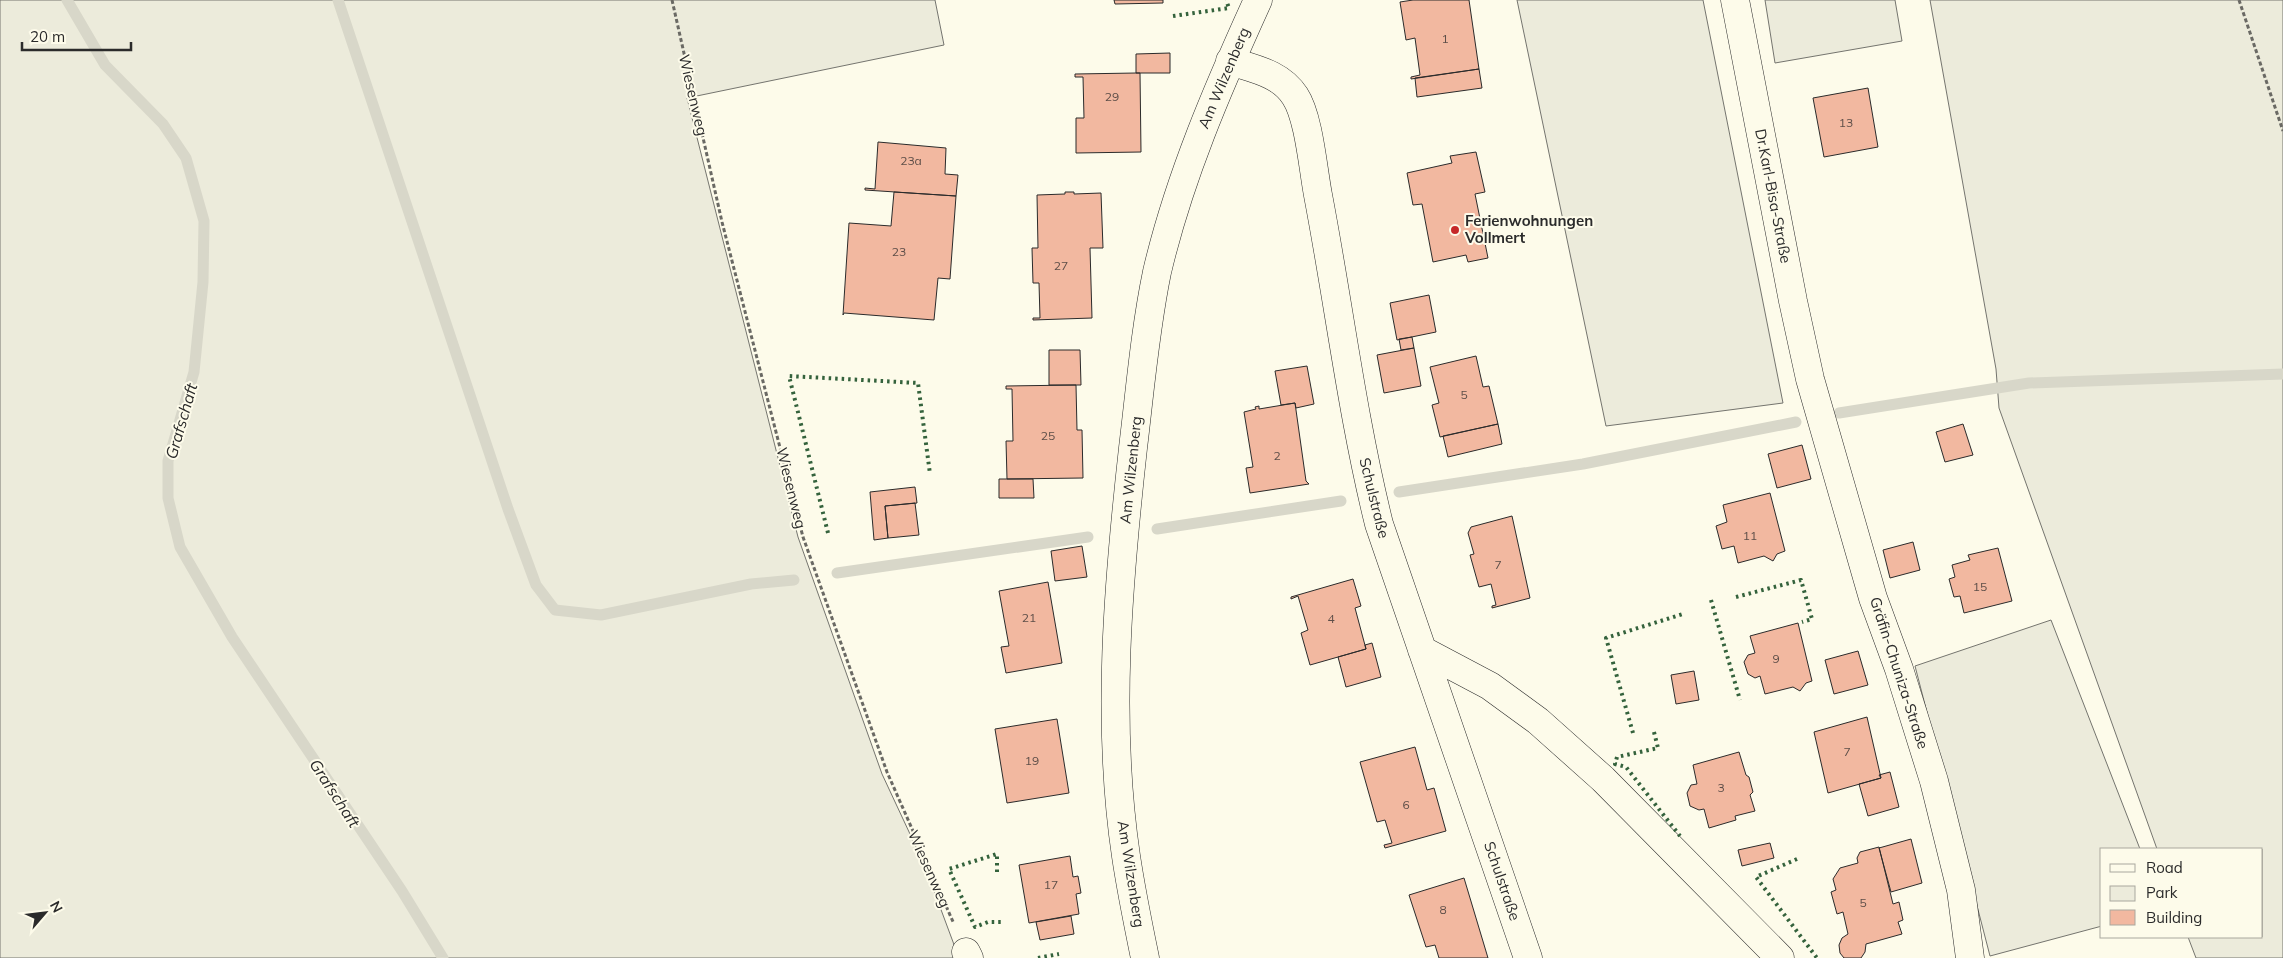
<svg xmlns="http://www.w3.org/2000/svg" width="2283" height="958" viewBox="0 0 2283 958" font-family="Mulish,sans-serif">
	<rect width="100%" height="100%" fill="#fdfbea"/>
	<path fill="#ecebdb" stroke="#74746e" d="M0 0H935L944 45 687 98 798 537 882 774 924 864 959 958H0Z
		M1517 0H1703L1783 403 1606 426Z
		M1765 0H1895L1902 41 1775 63Z
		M1930 0H2283V958H2196L2188 937H2262V849H2157L1999 408 1996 369Z
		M2051 620 2140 849H2102V926L1990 956 1915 666Z"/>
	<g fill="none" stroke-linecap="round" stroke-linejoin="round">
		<path stroke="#d8d7c9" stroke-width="11" d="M67 0 105 65 163 124 186 158 204 221 203 282 194 372 168 461V498L180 547 232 637 402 891 443 958
			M338 0 508 509 536 585 555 610 601 615 751 584 794 580
			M1839 413 2029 383 2283 374
			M1399 492 1583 464 1796 422
			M1157 529 1341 501
			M837 573 1088 537"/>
	</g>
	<path fill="#f2b8a0" stroke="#2b2b2b" d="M1114 0H1163V3L1115 4Z
		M1413 0H1469L1479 69 1411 79V77L1420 75 1415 38 1406 40 1400 2Z
		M1170 53V73H1136V54Z
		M1479 69 1482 88 1417 97 1415 78Z
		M1136 73H1140L1141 152 1076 153V118H1084L1083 77H1075V74Z
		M1868 88 1878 147 1824 157 1813 98Z
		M878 142 946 148 945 174 958 175 956 196 865 190V188L875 189Z
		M1476 152 1485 192 1475 194 1488 258 1468 262 1466 255 1433 262 1422 204 1413 205 1407 173 1452 163 1450 156Z
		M894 192 956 196 950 279 938 278 934 320 844 313 843 315 849 223 891 226Z
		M1065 192H1074V194L1101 193 1103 248H1090L1092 318 1033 320V318H1040L1039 283H1033L1032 248H1038L1037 195 1065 194Z
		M1429 295 1436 332 1397 340 1390 303Z
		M1412 337 1414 348 1401 350 1399 339Z
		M1414 348 1421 386 1384 393 1377 355Z
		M1049 350H1080L1081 385H1049Z
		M1476 356 1483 387 1489 386 1498 424 1440 437 1432 405 1439 403 1430 367Z
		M1307 366 1314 404 1296 408 1295 403 1281 405 1275 371Z
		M1076 385 1077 430H1082L1083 478 1007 479 1006 441H1013L1012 389H1006V386Z
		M1295 403 1306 481 1309 484 1250 493 1246 468 1253 467 1244 412 1256 409 1255 407 1259 406V409Z
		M1498 424 1502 444 1448 457 1443 436Z
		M1963 424 1973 455 1945 462 1936 432Z
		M1802 445 1811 479 1777 488 1768 454Z
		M999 479H1033L1034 498H999Z
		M915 487 917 503 885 506 888 538 874 540 870 492Z
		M1770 493 1785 551 1777 554 1773 561 1764 556 1738 563 1734 546 1722 549 1716 526 1727 522 1723 505Z
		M915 503 919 535 888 538 885 506Z
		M1512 516 1530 598 1492 608V606L1496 605 1491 584 1479 587 1470 555 1474 554 1468 533 1471 527Z
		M1913 542 1920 570 1890 578 1883 550Z
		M1082 546 1087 577 1055 581 1051 551Z
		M1998 548 2012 601 1964 613 1960 596 1954 597 1949 579 1955 577 1952 565 1970 560 1968 555Z
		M1353 579 1361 606 1355 608 1366 649 1310 665 1301 633 1308 630 1298 596 1291 599V597Z
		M1048 582 1062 663 1006 673 1001 647 1009 646 999 591Z
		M1798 623 1812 681 1806 683 1800 691 1793 687 1765 694 1760 676 1755 678 1748 674 1744 662 1748 655 1755 653 1750 636Z
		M1372 643 1381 677 1346 687 1338 657 1366 649 1365 645Z
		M1858 651 1868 685 1834 694 1825 660Z
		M1694 671 1699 700 1676 704 1671 675Z
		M1867 717 1881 778 1828 793 1814 732Z
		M1057 719 1069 793 1007 803 995 729Z
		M1415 747 1427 790 1434 788 1446 831 1385 848 1384 845 1392 843 1385 820 1377 822 1360 762Z
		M1739 752 1746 775 1749 777 1753 792 1750 795 1755 811 1735 816 1736 820 1709 828 1704 809 1699 810 1690 806 1687 793 1691 785 1697 784 1693 765Z
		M1890 772 1899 807 1868 816 1859 784 1881 778 1879 775Z
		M1911 839 1922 883 1891 892 1879 848Z
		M1770 843 1774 858 1742 866 1738 850Z
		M1879 847 1893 904 1899 902 1903 920 1898 922 1902 934 1866 944 1865 952 1861 958H1844L1840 953 1839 945 1842 938 1848 934 1843 912 1837 914 1831 892 1836 890 1833 879 1840 868 1858 863 1857 858 1860 852Z
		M1070 856 1073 877 1078 876 1081 893 1076 894 1079 914 1029 923 1019 865Z
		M1464 878 1488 958H1439L1435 945 1426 947 1409 895Z
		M1071 916 1074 934 1040 940 1036 922Z"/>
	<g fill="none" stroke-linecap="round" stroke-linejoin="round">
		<defs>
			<path id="minor" d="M1735 0 1793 301 1810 379 1873 598 1899 669 1934 781 1961 890 1970 958
				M1230 61C1254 69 1280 73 1295 96 1309 117 1313 169 1318 195 1339 305 1352 415 1379 524L1528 958
				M1422 650 1490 686 1538 721 1603 779 1780 958
				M966 952 969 958
				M1145 958C1138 924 1131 890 1126 856 1106 722 1118 583 1133 448 1140 390 1145 330 1157 272 1179 178 1218 88 1258 0"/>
		</defs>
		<use href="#minor" stroke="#2b2b2b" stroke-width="29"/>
		<path stroke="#6a6964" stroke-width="3" stroke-dasharray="4 2.5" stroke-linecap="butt" d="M672 0 722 222 803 537 887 772 954 924
			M2239 0 2283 131"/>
		<use href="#minor" stroke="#fdfbea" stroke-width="28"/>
		<path stroke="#34623c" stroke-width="4" stroke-dasharray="2.5 4" stroke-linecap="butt" d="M1173 16 1229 8 1226 0
			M828 533 789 376 918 383 930 474
			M1736 597 1801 580 1812 619 1802 622
			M1711 600 1740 700
			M1654 732 1658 748 1617 757 1615 764 1626 767 1680 836
			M1633 733 1606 638 1683 614
			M1797 859 1756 877 1817 958
			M997 872V854L949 869 975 927 988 922H1003
			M1038 958 1059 954"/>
	</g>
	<circle fill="#c62828" stroke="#fdfbea" stroke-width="2" cx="1455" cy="230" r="5"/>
	<g text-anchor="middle" stroke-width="4" stroke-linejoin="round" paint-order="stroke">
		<g font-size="12" fill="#5d4e48">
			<text x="1445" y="43">1</text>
			<text x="1112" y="101">29</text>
			<text x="1846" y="127">13</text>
			<text x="911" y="165">23a</text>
			<text x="899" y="256">23</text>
			<text x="1061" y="270">27</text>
			<text x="1464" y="399">5</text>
			<text x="1048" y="440">25</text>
			<text x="1277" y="460">2</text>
			<text x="1750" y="540">11</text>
			<text x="1498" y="569">7</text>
			<text x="1980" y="591">15</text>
			<text x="1029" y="622">21</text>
			<text x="1331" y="623">4</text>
			<text x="1776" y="663">9</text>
			<text x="1847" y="756">7</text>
			<text x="1032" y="765">19</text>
			<text x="1721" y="792">3</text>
			<text x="1406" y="809">6</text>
			<text x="1051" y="889">17</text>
			<text x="1863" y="907">5</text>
			<text x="1443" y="914">8</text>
		</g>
		<g font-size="15" fill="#2b2b2b" stroke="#fdfbea">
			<text transform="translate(1224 78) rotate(-67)" y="5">Am Wilzenberg</text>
			<text transform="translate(693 95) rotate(77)" y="5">Wiesenweg</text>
			<text transform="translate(1773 196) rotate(79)" y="5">Dr.Karl-Bisa-Straße</text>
			<text transform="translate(1131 470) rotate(-84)" y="5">Am Wilzenberg</text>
			<text transform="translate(791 488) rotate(76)" y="5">Wiesenweg</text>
			<text transform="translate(1374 498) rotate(76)" y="5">Schulstraße</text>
			<text transform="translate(1899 673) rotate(72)" y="5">Gräfin-Chuniza-Straße</text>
			<text transform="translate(929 869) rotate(66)" y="5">Wiesenweg</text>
			<text transform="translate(1131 874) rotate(81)" y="5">Am Wilzenberg</text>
			<text transform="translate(1502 881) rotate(71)" y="5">Schulstraße</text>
		</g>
		<g font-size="15" font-weight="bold" fill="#2b2b2b" stroke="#fdfbea" text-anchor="start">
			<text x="1465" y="226">Ferienwohnungen<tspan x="1465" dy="17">Vollmert</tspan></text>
		</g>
		<g font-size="16" font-style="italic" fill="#2b2b2b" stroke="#fdfbea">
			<text transform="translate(181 421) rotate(-74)" y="6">Grafschaft</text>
			<text transform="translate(335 793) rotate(57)" y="6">Grafschaft</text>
		</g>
	</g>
	<rect x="2100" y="848" width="162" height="90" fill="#fdfbea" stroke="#a9a89e"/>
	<rect x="2110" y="864" width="25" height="8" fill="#fdfbea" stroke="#a9a89e"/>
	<text x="2146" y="873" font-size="15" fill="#2b2b2b">Road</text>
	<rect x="2110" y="886" width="25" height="15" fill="#ecebdb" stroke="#a9a89e"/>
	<text x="2146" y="898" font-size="15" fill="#2b2b2b">Park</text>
	<rect x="2110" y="910" width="25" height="15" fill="#f2b8a0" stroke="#a9a89e"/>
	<text x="2146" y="923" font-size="15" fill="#2b2b2b">Building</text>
	<g transform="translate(45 913) rotate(62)" stroke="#fdfbea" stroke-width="4" paint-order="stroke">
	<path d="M0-4L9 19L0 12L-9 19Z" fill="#2b2b2b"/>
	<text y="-8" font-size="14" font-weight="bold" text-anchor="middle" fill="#2b2b2b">N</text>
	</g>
	<path d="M22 42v8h109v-8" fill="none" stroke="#2b2b2b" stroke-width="2.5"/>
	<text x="30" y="42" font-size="15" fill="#2b2b2b" stroke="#fdfbea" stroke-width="4" paint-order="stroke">20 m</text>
</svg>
